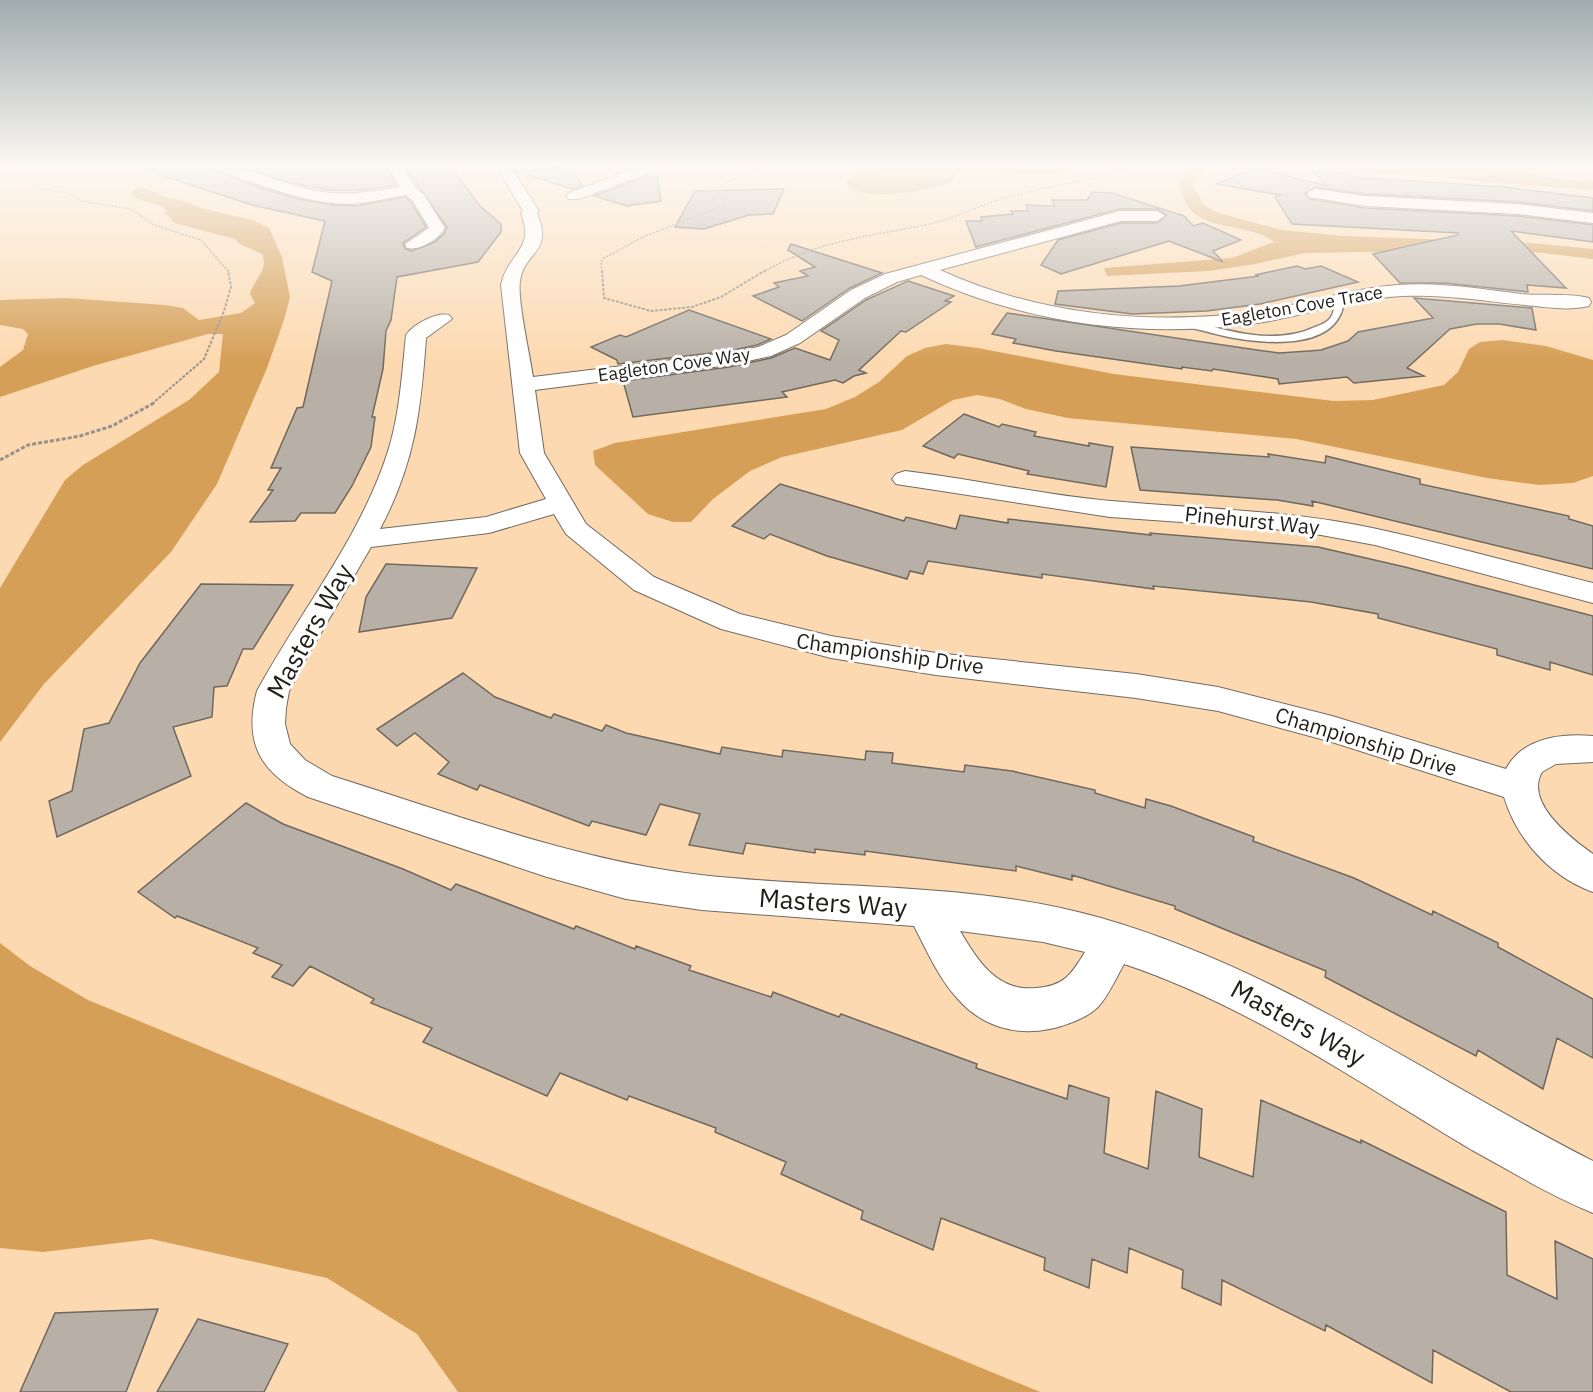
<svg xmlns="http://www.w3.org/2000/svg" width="1593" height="1392" viewBox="0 0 1593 1392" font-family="'IBM Plex Sans',sans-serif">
	<rect width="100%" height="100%" fill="#f9f0e5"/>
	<path fill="#fcd9b0" d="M0 166H1593V1392H0Z"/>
	<path fill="#d69f57" d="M889 166H1082C1046 182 998 168 960 170L955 172 952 182C933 190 858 204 846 183L859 172Z
		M1191 166H1207L1192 185 1205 206 1219 213 1281 230 1344 236 1531 243 1593 249V259L1543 253 1479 250 1305 253 1255 264 1208 271 1107 276 1104 268 1232 258 1274 242C1250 222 1201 233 1185 202 1182 196 1181 189 1179 183Z
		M1328 166H1467L1520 171 1549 178 1593 182V190L1367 172Z
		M137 187 147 189 165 197 181 200 201 208 253 220 269 228 282 257 290 297 284 320 267 368 217 484 171 552 44 684 0 742V588L65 480 83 465 189 400 219 372 223 334H208L96 365 0 397V367L23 350 28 334 23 329 0 325V300L67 298 165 305 183 308 199 320 241 313 255 303 250 294C254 279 269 270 262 254L240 244 235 239 174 223 165 213 164 207 134 198 131 193Z
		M1502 340 1546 346 1593 360V476L1573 483 1540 485 1487 478 1296 439 1068 418 1026 409 1000 399 977 395 953 400 902 430 782 457 750 471 713 499 691 522H673L648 514 595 465 593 451 615 443 826 409 855 397 879 382 907 356 925 348 946 344 978 348 1114 374 1334 401 1373 400 1444 385 1458 372 1469 349 1480 342Z
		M0 943 30 966 88 1000 1040 1392H458L417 1334 327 1278 151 1239 43 1252 0 1248Z"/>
	<path fill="#b8b0a6" stroke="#70685f" stroke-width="1.5" d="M146 166H211L214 171 264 189 298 199 333 205 357 206 405 197 411 202 426 227 403 243 405 249 412 251 435 242 444 234 447 227 404 166H450L480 206 501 224V232L478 262 397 277 391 320 386 331 383 369 372 417H375L371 447 352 486 335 513H301L295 521 250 522 273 490H268L281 468H271L297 408 303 407 332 281 312 272 325 221 252 205 145 170Z
		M237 166H386L396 185 363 190H328L292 183Z
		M570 166 583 186 572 189 516 171Z
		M1256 168 1327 186 1312 171 1346 173 1348 177 1504 187 1593 198V211L1518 202 1365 194 1315 187 1305 194 1310 199 1365 208 1518 216 1593 225V242L1511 231 1566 288 1527 285 1528 292 1445 283H1400L1373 254 1458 235V233L1292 224 1275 197 1280 195 1216 184Z
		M657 176 661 201 627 206 594 196 642 178Z
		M784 189 773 214 749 215 704 229 675 227 695 191Z
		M1092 192 1112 193 1184 216 1193 226 1203 223 1241 240 1213 251 1223 262 1169 241 1061 274 1041 265 1058 240 1121 223H1157L1167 215 1157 209H1119L976 247 966 221H982L981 217 1013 214 1011 211H1028L1026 205 1055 206 1052 200H1087Z
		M791 244 882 273 850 288 802 321 753 296 779 287 774 283 808 276 800 271 815 267 788 250Z
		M1297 266 1305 269 1321 266 1358 282 1260 304 1207 311 1132 314 1055 304 1058 291 1179 286 1259 276 1255 275Z
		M908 281 954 296 945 301 951 302 906 332 901 331 859 370 866 373 854 376 843 383 835 380 782 392 787 397 633 417 623 381 729 367 771 358 795 348 830 360 839 340 821 331 866 300Z
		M1414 298 1532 308 1536 330 1499 324H1477L1450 329 1407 368 1424 376 1354 383 1347 377 1279 384 1278 379 1213 369 1212 371 1182 367V369L1056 351 1013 343 1016 339 992 334 1007 313 1257 350 1279 353 1309 351 1321 350 1348 341 1358 332 1433 318Z
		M689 310 771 339 757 345 729 351 618 364 617 360 591 347 620 335 626 337Z
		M964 414 999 427 1002 424 1036 432 1034 436 1089 446V443L1113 447 1106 487 1027 474 1029 471 958 454 954 458 923 446Z
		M1131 447 1269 457 1268 454 1325 463 1326 456 1420 479V484L1569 516V519L1593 526V569L1312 501 1313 506 1277 500 1140 490Z
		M780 484 904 521 906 517 956 529 960 515 1008 523V519L1151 535 1150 533 1318 547 1405 567 1593 616V675L1550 662V670L1497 655V649L1378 618V614L1311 602 1153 586 1154 589 1042 574V578L928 561 923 574 910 571 907 579 827 556 770 534 764 539 732 526Z
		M386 564 477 568 452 618 359 632 366 597Z
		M201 584 293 585 253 649H243L227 686 214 687 212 717 173 727 191 776 57 837 49 801 72 791 84 729 109 723 140 663Z
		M463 673 495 697 551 718 554 714 602 731 606 725 626 733 720 754 722 747 782 757 783 750 865 760 866 751 893 753 892 763 964 772 965 765 1012 771 1095 790V793L1145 808 1146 799 1171 806 1254 837 1253 841 1354 878 1432 915 1433 911 1498 943V947L1593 999V1058L1557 1038 1543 1089 1478 1050 1476 1056 1325 977 1326 971 1175 909V906L1072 875V880L1016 866V871L865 851V855L815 849V853L746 843 743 854 689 845 700 814 660 804 646 835 592 821 589 826 480 785 477 790 438 774 449 762 415 733 397 746 377 729Z
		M246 803 283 824 403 869 451 890 456 884 574 929 576 926 635 949 636 946 691 966 689 970 771 997 773 992 839 1017 841 1014 977 1064 976 1068 1067 1099 1069 1085 1109 1098 1104 1153 1148 1169 1156 1091 1202 1109 1199 1157 1253 1177 1261 1100 1361 1143V1140L1506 1212 1507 1275 1557 1299 1555 1241 1593 1259V1392H1511L1433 1350 1432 1383 1326 1325 1325 1331 1222 1280 1221 1305 1182 1288 1183 1270 1129 1248 1127 1273 1092 1259 1089 1288 1044 1270 1045 1258 941 1218 933 1250 861 1219 863 1211 781 1174 786 1162 715 1132 716 1128 629 1096 627 1100 560 1073 547 1096 423 1042 432 1028 371 1003 374 999 310 966 293 986 272 977 282 965 253 953 258 948 177 916 175 918 138 892Z
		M158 1309 126 1392H20L55 1313Z
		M198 1319 288 1344 264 1392H157Z"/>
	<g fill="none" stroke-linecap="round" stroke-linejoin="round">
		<defs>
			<path id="service" d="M1336 299 1344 301C1338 356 1249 343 1212 333 1203 330 1190 329 1182 323L1187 320C1229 331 1274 346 1315 327 1321 325 1328 322 1331 317 1335 312 1333 304 1336 299Z"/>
			<path id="minor" d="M213 166C244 164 273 181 303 188 336 197 366 193 400 187L388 166H402L415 187 424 195 445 228C439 239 420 251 407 248L405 244 429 228 413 201 406 195C388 198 369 203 350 204 304 204 259 184 215 169Z
				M496 166H510L539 211 537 214C554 253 524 251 520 281 517 300 530 355 533 377L729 353 758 347 786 335 851 290 885 274 1120 211H1157L1165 216 1157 221H1121L940 270C1040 316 1156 327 1265 310 1309 303 1353 288 1398 285 1440 282 1480 289 1521 294 1543 296 1568 293 1589 298L1591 302 1589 306C1569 311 1545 307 1525 305 1484 301 1444 294 1403 296 1355 298 1310 314 1264 322 1148 340 1028 325 921 275L897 282 865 298 800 343 771 356 729 365 535 390 544 453 586 524 654 577 740 614 831 636 936 653 1136 674 1218 687 1332 716 1506 769C1522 738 1561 733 1593 736V762L1556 764 1542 772C1524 803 1572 839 1593 854V892C1551 877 1517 840 1504 797L1332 742 1218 711 1136 698 936 675 831 658 721 629 634 590 566 534 554 514 489 533 371 547 304 662 289 691 286 708 285 724 290 744 305 760 332 776C454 814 574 860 701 875 834 890 972 881 1101 918 1282 970 1427 1077 1593 1161V1213C1551 1196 1512 1172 1472 1150 1359 1083 1250 1006 1124 964 1116 978 1109 995 1098 1007 1090 1015 1080 1019 1070 1023 1029 1039 986 1032 957 998 938 977 927 951 914 926L702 910 626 899 547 877 308 797C261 773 243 744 257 691 301 610 362 536 389 448 400 411 402 373 406 335 414 324 436 312 449 315L452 319 426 338C421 410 415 463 380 529L486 517 546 499 520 453 501 285C507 254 536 249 521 214L523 211ZM960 931 1043 942 1085 952C1071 975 1064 986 1036 988 997 992 978 961 960 931Z
				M642 166H661L659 169 579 199H569L566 196 569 193Z
				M1315 189 1365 196 1518 204 1593 213V223L1518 214 1365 206 1310 197 1307 194 1310 191Z
				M905 471C974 479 1042 495 1111 501 1200 509 1290 510 1377 529 1450 545 1521 565 1593 583V603L1375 545 1321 535 1267 528 1110 517 896 484 892 479 896 474Z"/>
		</defs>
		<use href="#service" stroke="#736b62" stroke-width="3"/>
		<use href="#minor" stroke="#736b62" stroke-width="2"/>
		<path stroke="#98928a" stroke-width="1.5" stroke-dasharray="2 1.5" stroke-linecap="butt" d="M0 174 15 173 39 188 68 193 81 201 131 209 154 225 201 240 229 272
			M602 272 601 262 604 258 643 237 720 207 724 204 719 193 722 185 764 166
			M764 272C815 241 867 237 925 225 951 220 973 208 998 200 1042 186 1086 183 1131 166"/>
		<path stroke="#98928a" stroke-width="2" stroke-dasharray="3 1.5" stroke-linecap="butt" d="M602 270 604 298 651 311 692 307 721 297 766 270
			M152 404 204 359 224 311 231 287 228 270"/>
		<path stroke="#98928a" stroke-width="3" stroke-dasharray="4 2" stroke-linecap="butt" d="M0 460 28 445 80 436 112 426 154 403"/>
		<use href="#service" fill="#fff" fill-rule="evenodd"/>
		<use href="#minor" fill="#fff" fill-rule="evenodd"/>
	</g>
	<linearGradient id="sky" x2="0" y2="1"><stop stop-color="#a1acae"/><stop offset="0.46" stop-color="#fcf8f3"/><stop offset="1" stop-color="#fcf8f3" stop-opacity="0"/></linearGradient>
	<rect width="1593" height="361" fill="url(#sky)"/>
	<g text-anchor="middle" stroke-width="6" stroke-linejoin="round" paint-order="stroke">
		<g font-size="18" fill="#211e1a" stroke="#fff">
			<text transform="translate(1302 306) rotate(-10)" y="6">Eagleton Cove Trace</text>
			<text transform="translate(674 365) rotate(-8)" y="6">Eagleton Cove Way</text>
		</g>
		<g font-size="21" fill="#211e1a" stroke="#fff">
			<text transform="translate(1252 521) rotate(6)" y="7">Pinehurst Way</text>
			<text transform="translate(890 654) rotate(8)" y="7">Championship Drive</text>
			<text transform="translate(1366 742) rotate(17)" y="7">Championship Drive</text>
		</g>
		<g font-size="26" fill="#211e1a" stroke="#fff">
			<text transform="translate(310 631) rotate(-61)" y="9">Masters Way</text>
			<text transform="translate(833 903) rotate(4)" y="9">Masters Way</text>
			<text transform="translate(1298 1023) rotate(29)" y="9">Masters Way</text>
		</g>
	</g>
</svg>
